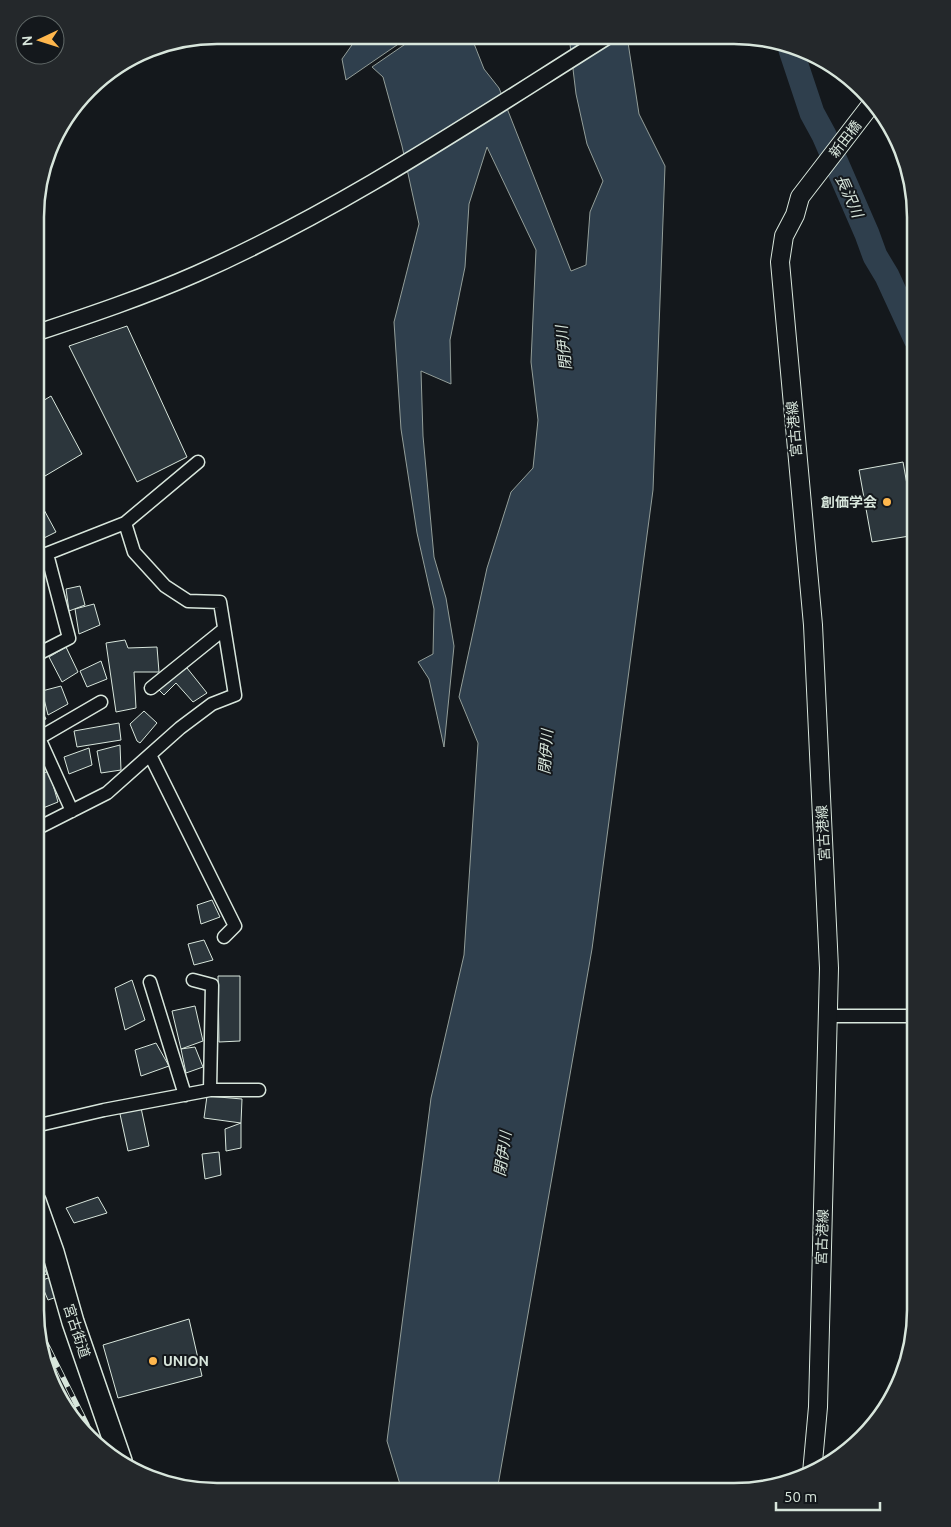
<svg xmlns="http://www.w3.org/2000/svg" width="951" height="1527" viewBox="0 0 951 1527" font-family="Ubuntu,'Noto Sans JP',sans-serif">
	<rect width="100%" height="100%" fill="#14181c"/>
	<path fill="#2f3f4d" stroke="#939e99" d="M359 35 410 36 346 80 342 59Z
		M417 36H471L484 69 499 88 571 271 586 265 590 212 603 181 587 144 576 94 569 36H627L639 114 665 166 653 490 592 949 497 1491H402L387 1441 431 1098 464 955 478 743 459 697 487 568 511 492 533 468 538 420 531 362 536 250 487 147 469 204 465 267 450 340 451 384 421 371 423 436 434 557 446 598 454 646 444 747 429 679 418 662 433 654 434 609 417 533 401 429 394 322 419 224 402 146 383 77 372 67Z"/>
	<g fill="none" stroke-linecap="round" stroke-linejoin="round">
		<path stroke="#2f3f4d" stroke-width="25" d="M791 50 812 113 824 135 867 234 875 256 887 276 916 339"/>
	</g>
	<path fill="#2c363c" stroke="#d8e6dc" d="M127 326 187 457 137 482 69 346Z
		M51 396 82 454 45 476 36 461V405Z
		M903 462 916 535 872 542 859 470Z
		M36 495 56 532 36 542Z
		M80 586 85 605 69 611 66 589Z
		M94 604 100 625 79 634 75 609Z
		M125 640 128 648 157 647 159 672H134L136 708 116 712 106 643Z
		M66 647 78 672 62 682 49 657Z
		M101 661 107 679 87 687 80 671Z
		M183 663 207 693 193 702 176 683 164 695 156 687Z
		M61 686 68 704 48 715 42 691Z
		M36 708 38 712 44 715 46 719 36 722Z
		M144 711 157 723 140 743 137 741 130 724Z
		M119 723 121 740 77 747 74 731Z
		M36 744 47 767 36 770Z
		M120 745 121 770 101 773 97 751Z
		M89 748 92 765 69 774 64 757Z
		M49 771 58 802 38 810 36 800V776Z
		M212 900 220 917 201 924 197 905Z
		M204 940 213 960 194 965 188 944Z
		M218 976H240V1041L219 1042Z
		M132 980 145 1020 125 1030 115 988Z
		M195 1006 203 1041 181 1049 172 1011Z
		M156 1043 169 1066 141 1076 135 1050Z
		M195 1047 203 1067 186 1073 181 1049Z
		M207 1096 242 1099 241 1123 204 1118Z
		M140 1103 149 1146 128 1151 120 1114Z
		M241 1123V1148L226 1151 225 1129Z
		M219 1152 221 1175 205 1179 202 1154Z
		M98 1197 107 1213 74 1223 66 1208Z
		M43 1266 47 1274 38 1278 35 1270Z
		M51 1277 60 1296 48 1300 40 1281Z
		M189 1319 202 1376 118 1398 103 1345Z"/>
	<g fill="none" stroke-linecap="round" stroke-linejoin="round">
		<defs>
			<path id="minor" d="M36 558 125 523 198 462
				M36 655 69 638 47 554
				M151 688 223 630
				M150 755 235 926 224 937
				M72 811 39 738 101 702
				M36 829 107 793 180 728 212 704 235 695 220 602 188 601 165 586 134 552 125 523
				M193 980 212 985 210 1090
				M150 982 185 1095
				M829 1016H916
				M35 1126 104 1110 210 1090H259"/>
			<path id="tertiary" d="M36 333C90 315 144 297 196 274 341 210 474 120 608 36"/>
			<path id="secondary" d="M812 1473 818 1407 829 968 813 625 780 262 784 236 795 215 800 197 870 106"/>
			<path id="trunk" d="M35 1201 53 1252 73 1322 121 1461"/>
		</defs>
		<use href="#minor" stroke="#d8e6dc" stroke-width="15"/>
		<use href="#tertiary" stroke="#d8e6dc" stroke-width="18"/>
		<use href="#secondary" stroke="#d8e6dc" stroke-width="20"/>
		<use href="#trunk" stroke="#d8e6dc" stroke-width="24"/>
		<use href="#minor" stroke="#14181c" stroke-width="12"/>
		<use href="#tertiary" stroke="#14181c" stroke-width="15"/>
		<use href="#secondary" stroke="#14181c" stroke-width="18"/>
		<use href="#trunk" stroke="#14181c" stroke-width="21"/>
		<defs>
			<path id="rail" d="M38 1328 87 1425 93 1441"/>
		</defs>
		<use href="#rail" stroke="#d8e6dc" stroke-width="5.5"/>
		<use href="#rail" stroke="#14181c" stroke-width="4" stroke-dasharray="11" stroke-linecap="butt"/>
	</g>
	<g fill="#ffb74d" stroke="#14181c" stroke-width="2">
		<circle cx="887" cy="502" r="5"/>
		<circle cx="153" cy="1361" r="5"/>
	</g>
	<g text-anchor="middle" stroke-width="4" stroke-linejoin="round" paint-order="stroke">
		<g font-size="14" fill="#d8e6dc" stroke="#14181c">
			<text transform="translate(845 139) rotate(-52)" y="5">新田橋</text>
			<text transform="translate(794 429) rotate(-95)" y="5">宮古港線</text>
			<text transform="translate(823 833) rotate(-93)" y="5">宮古港線</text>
			<text transform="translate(822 1237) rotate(-88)" y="5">宮古港線</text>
			<text transform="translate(77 1331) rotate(72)" y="5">宮古街道</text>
		</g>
		<g font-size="14" font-weight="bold" fill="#d8e6dc" stroke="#14181c" text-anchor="end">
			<text x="877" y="507">創価学会</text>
			<text x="163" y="1366" text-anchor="start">UNION</text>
		</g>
		<g font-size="15" font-style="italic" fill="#d8e6dc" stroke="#14181c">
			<text transform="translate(849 196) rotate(66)" y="5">長沢川</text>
			<text transform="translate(564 348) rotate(-96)" y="5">閉伊川</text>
			<text transform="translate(546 752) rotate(-86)" y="5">閉伊川</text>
			<text transform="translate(503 1154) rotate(-82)" y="5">閉伊川</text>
		</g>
	</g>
	<path d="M0 0H951V1527H0ZM217 44H734A173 173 0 0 1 907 217V1310A173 173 0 0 1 734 1483H217A173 173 0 0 1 44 1310V217A173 173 0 0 1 217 44Z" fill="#24282b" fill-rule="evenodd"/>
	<path fill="none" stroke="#d8e6dc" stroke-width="2.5" d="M217 44H734A173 173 0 0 1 907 217V1310A173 173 0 0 1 734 1483H217A173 173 0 0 1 44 1310V217A173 173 0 0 1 217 44Z"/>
	<g transform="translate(40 40) rotate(266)"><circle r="24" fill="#14181c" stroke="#626a69"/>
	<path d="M0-4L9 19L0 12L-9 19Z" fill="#ffb74d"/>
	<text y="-8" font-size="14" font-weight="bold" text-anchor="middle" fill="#d8e6dc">N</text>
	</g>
	<path d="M776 1502v8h104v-8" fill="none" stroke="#d8e6dc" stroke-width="2.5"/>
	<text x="784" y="1502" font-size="15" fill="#d8e6dc" stroke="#14181c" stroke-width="4" paint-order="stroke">50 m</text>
</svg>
